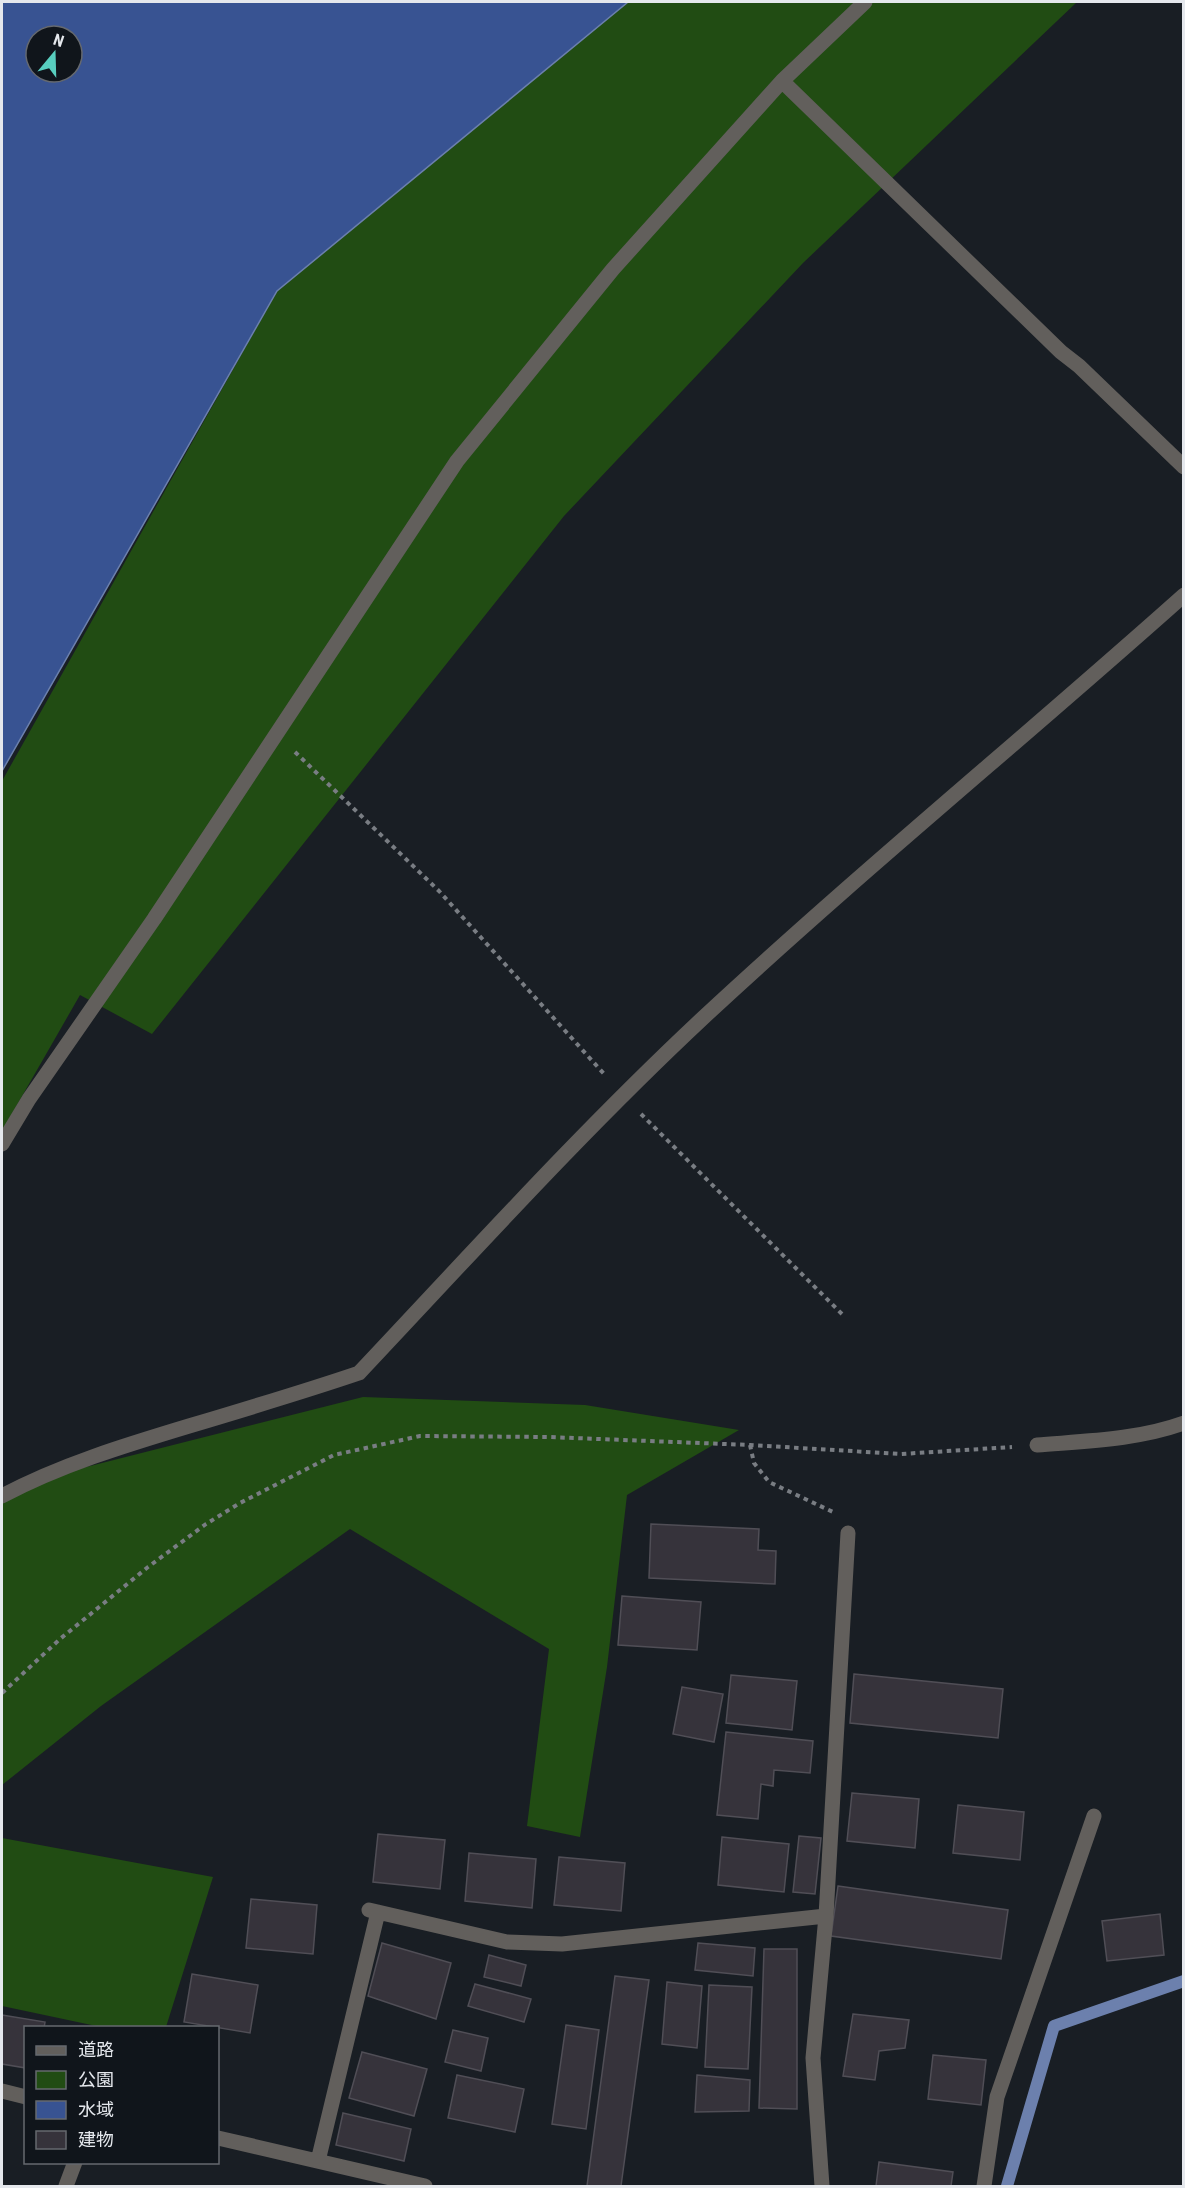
<svg xmlns="http://www.w3.org/2000/svg" width="1185" height="2188" viewBox="0 0 1185 2188" font-family="'Roboto Condensed','Noto Sans JP',sans-serif">
	<rect width="100%" height="100%" fill="#191e24"/>
	<path fill="#214c13" d="M628 2H1077L803 263 564 516 152 1034 80 995 2 1131V781L277 291Z
		M363 1397 585 1405 739 1430 627 1495 607 1667 580 1837 527 1826 549 1649 350 1529 101 1706 2 1785V1495L27 1482Z
		M2 1838 213 1877 166 2027H101L2 2006Z"/>
	<path fill="#385392" stroke="#6c80ad" stroke-width="1.5" fill-rule="evenodd" d="M2 2H628L277 291 2 771ZM36 36H72V72H36Z"/>
	<g fill="none" stroke-linecap="round" stroke-linejoin="round">
		<path stroke="#6c80ad" stroke-width="12" d="M1007 2186 1054 2026 1184 1981"/>
	</g>
	<path fill="#36333b" stroke="#504e56" stroke-width="1.5" d="M651 1524 759 1529 758 1550 776 1551 775 1584 649 1578Z
		M622 1596 701 1602 697 1650 618 1645Z
		M854 1674 1003 1689 998 1738 850 1723Z
		M731 1675 797 1681 792 1730 726 1723Z
		M682 1687 723 1694 714 1742 673 1734Z
		M726 1732 813 1741 810 1773 774 1770 773 1786 761 1784 758 1819 717 1815Z
		M852 1793 919 1799 915 1848 847 1841Z
		M958 1805 1024 1812 1020 1860 953 1853Z
		M378 1834 445 1840 440 1889 373 1882Z
		M799 1836 821 1838 815 1894 793 1892Z
		M722 1837 789 1844 784 1892 718 1885Z
		M469 1853 536 1859 532 1908 465 1901Z
		M559 1857 625 1863 621 1911 554 1905Z
		M838 1886 1008 1910 1001 1959 831 1936Z
		M251 1899 317 1905 313 1954 246 1948Z
		M1160 1914 1164 1955 1107 1961 1102 1921Z
		M382 1943 451 1963 436 2019 368 1996Z
		M698 1943 755 1948 753 1976 695 1970Z
		M764 1949H797V2109L759 2108Z
		M489 1955 526 1965 521 1986 484 1977Z
		M192 1974 258 1985 250 2033 184 2022Z
		M615 1976 649 1980 621 2186H587Z
		M667 1982 702 1986 697 2048 662 2044Z
		M475 1984 531 1999 524 2022 468 2006Z
		M709 1985 752 1987 748 2069 705 2067Z
		M853 2014 909 2020 905 2048 879 2051 875 2080 843 2076Z
		M2 2015 45 2022 44 2028H26V2068L2 2064Z
		M566 2025 599 2030 586 2129 552 2124Z
		M453 2030 488 2038 481 2071 445 2062Z
		M362 2052 427 2069 414 2116 349 2098Z
		M933 2055 986 2060 981 2105 928 2099Z
		M457 2075 524 2089 515 2132 448 2118Z
		M697 2075 750 2080 749 2111 695 2112Z
		M343 2113 411 2129 404 2161 336 2145Z
		M879 2162 953 2172 951 2186H876Z"/>
	<g fill="none" stroke-linecap="round" stroke-linejoin="round">
		<path stroke="#797d83" stroke-width="4" stroke-dasharray="4.5 4.5" stroke-linecap="butt" d="M295 752 439 891 605 1075
			M641 1114 845 1317
			M750 1445 754 1463 769 1482 833 1512
			M2 1693 60 1639 148 1567 206 1524 240 1503 334 1455 420 1436 549 1437 750 1445 901 1454 1012 1447"/>
		<path stroke="#625f5c" stroke-width="15" d="M782 81 1061 352 1079 366 1184 467
			M2 1144 29 1099 154 919 457 461 613 269 782 81 865 2
			M1037 1445C1085 1441 1137 1440 1184 1423
			M2 1496C60 1465 126 1445 189 1426 246 1409 303 1392 359 1373 472 1253 583 1130 704 1017 860 872 1025 737 1184 595
			M369 1910 507 1942 562 1944 826 1916 813 2058 822 2186
			M826 1916 848 1533
			M2 2091 26 2097
			M218 2138 425 2186
			M318 2161 378 1912
			M66 2186 75 2162
			M984 2186 997 2097 1094 1816"/>
	</g>
	<rect width="1185" height="2188" fill="none" stroke="#e5e8ed" stroke-width="6"/>
	<rect x="24" y="2026" width="195" height="138" fill="#10151b" stroke="#65696f" stroke-width="1.5"/>
	<rect x="36" y="2046" width="30" height="9" fill="#625f5c" stroke="#65696f" stroke-width="1.5"/>
	<text x="78" y="2056" font-size="18" fill="#e5e8ed">道路</text>
	<rect x="36" y="2071" width="30" height="18" fill="#214c13" stroke="#65696f" stroke-width="1.5"/>
	<text x="78" y="2086" font-size="18" fill="#e5e8ed">公園</text>
	<rect x="36" y="2101" width="30" height="18" fill="#385392" stroke="#65696f" stroke-width="1.5"/>
	<text x="78" y="2116" font-size="18" fill="#e5e8ed">水域</text>
	<rect x="36" y="2131" width="30" height="18" fill="#36333b" stroke="#65696f" stroke-width="1.5"/>
	<text x="78" y="2146" font-size="18" fill="#e5e8ed">建物</text>
	<g transform="translate(54 54) rotate(19)"><circle r="28" fill="#10151b" stroke="#65696f" stroke-width="1.5"/>
	<path d="M0-4.5L10 22L0 15L-10 22Z" fill="#58cebf"/>
	<text y="-9" font-size="16" font-weight="bold" text-anchor="middle" fill="#e5e8ed">N</text>
	</g>
</svg>
